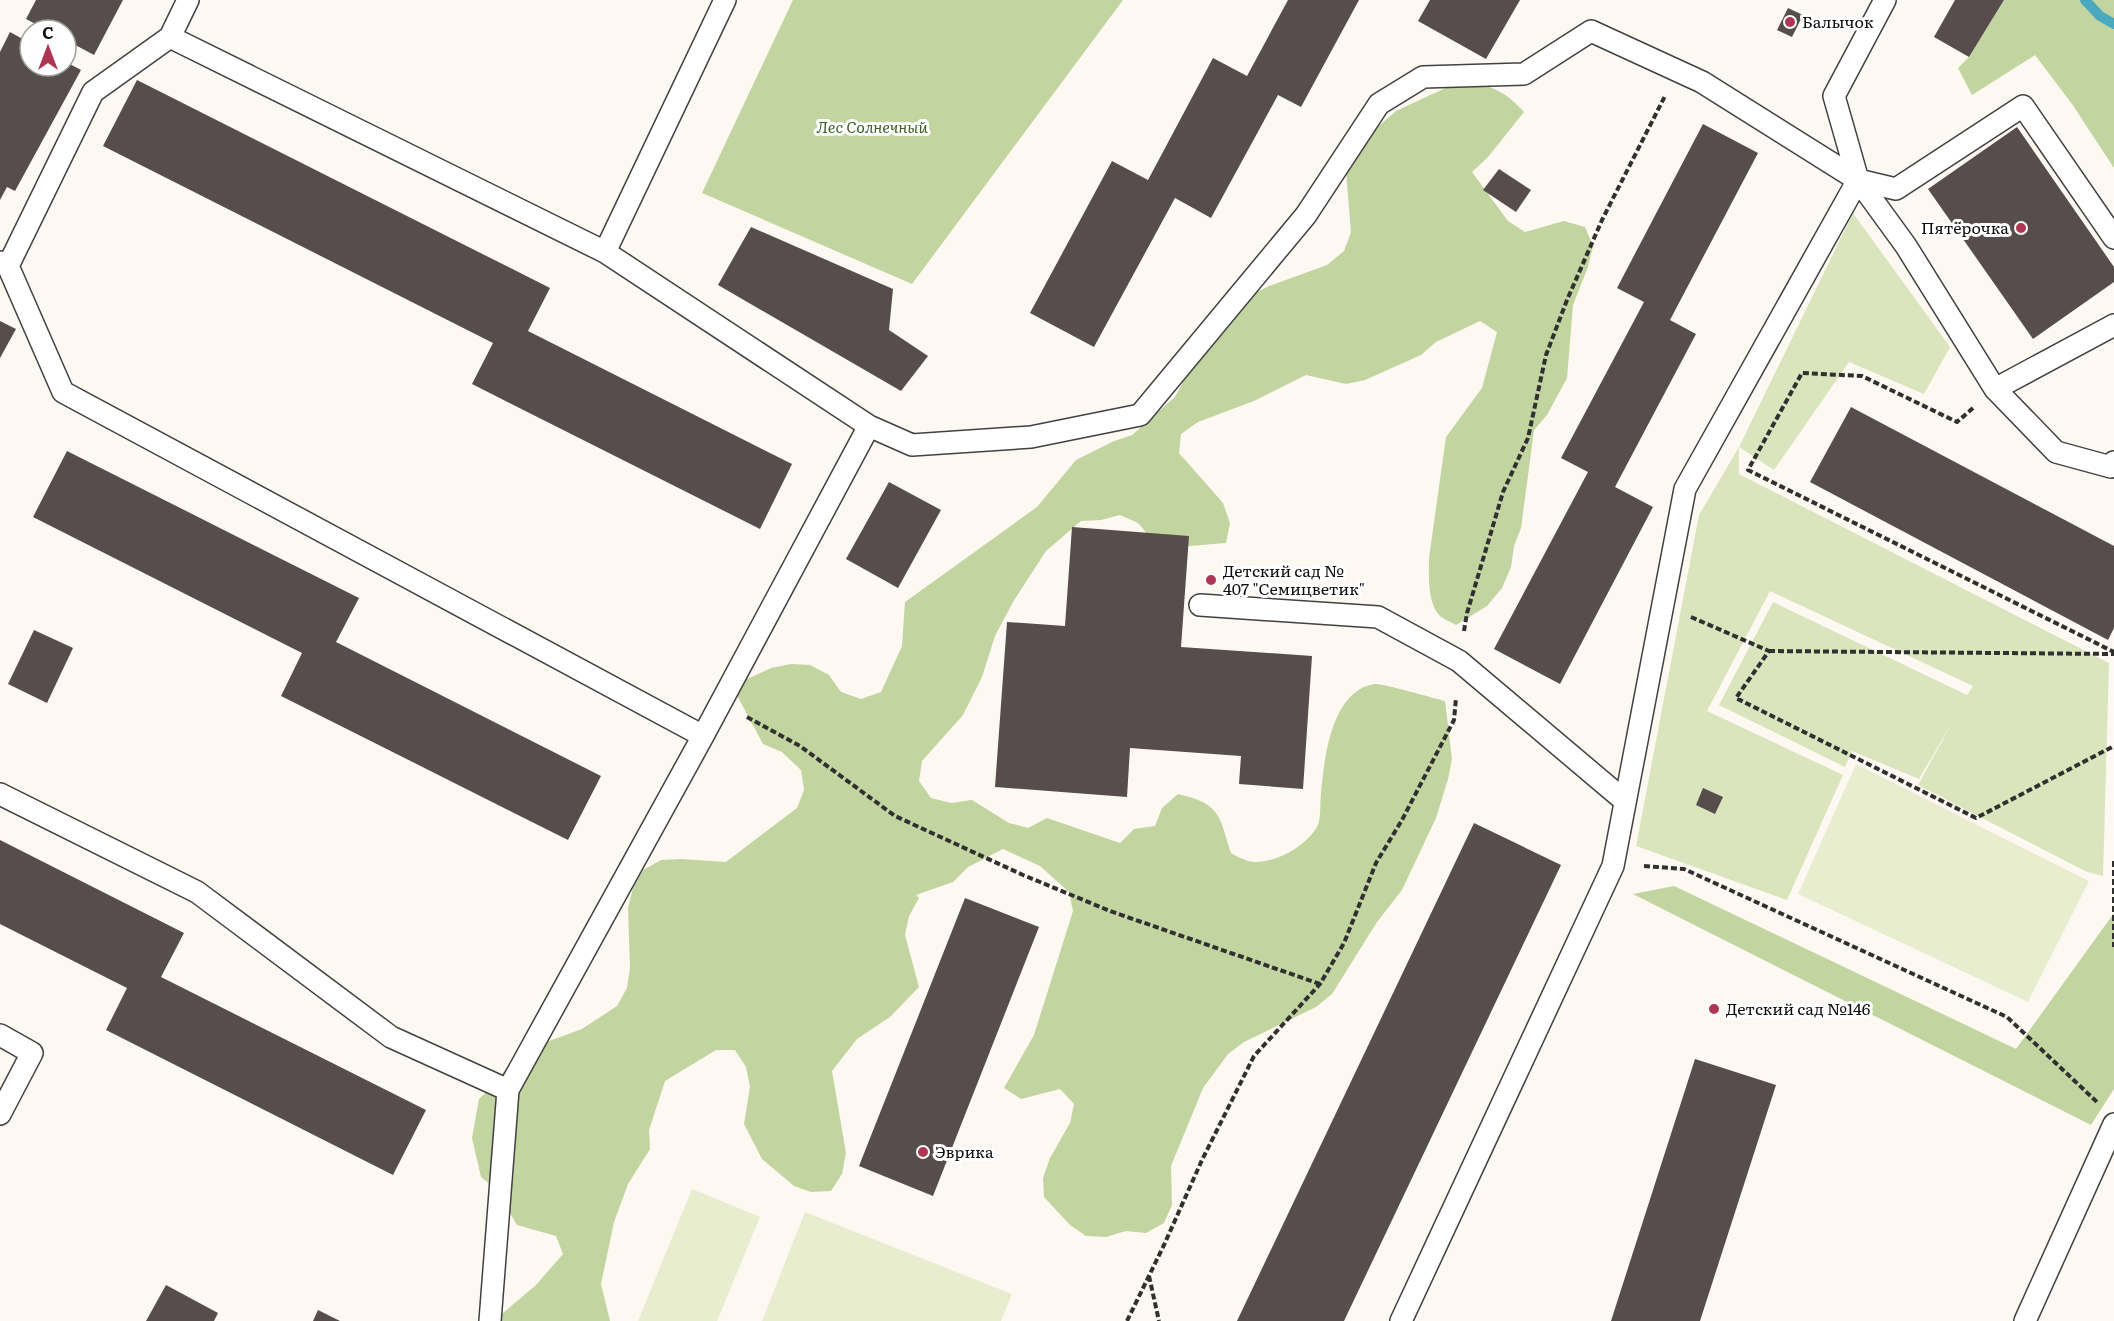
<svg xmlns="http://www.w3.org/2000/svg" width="2114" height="1321" viewBox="0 0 2114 1321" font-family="Literata,serif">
	<rect width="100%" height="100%" fill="#fdf8f1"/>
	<path fill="#dae5be" d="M1853 213 1950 347 1924 394 1849 362 1774 470 1739 447V474L2109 663 2103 876 2087 872 1918 785 1953 721 1919 779 1852 751 1845 767 1719 705 1773 602 1967 695 1973 686 1770 591 1707 711 1843 775 1787 900 1636 846 1699 515 1739 447Z"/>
	<path fill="#c2d49f" d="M793 0H1123L912 284 702 193Z
		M2004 0H2114V168L2072 104 2035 55 1972 95 1958 68 1969 57Z
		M1472 82C1496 88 1507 93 1524 112L1488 157 1472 172 1508 221 1525 232 1564 221 1585 227 1593 246 1588 267 1573 305 1567 378 1547 415 1534 430 1521 528 1514 546 1511 567 1502 588 1487 606 1456 625C1451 622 1443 619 1439 615 1427 601 1429 575 1429 558L1446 437 1482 388 1497 332 1480 321 1436 342 1421 355 1365 380 1346 384 1306 375 1254 401 1198 422 1181 434 1179 453 1223 503 1230 523 1226 543 1166 548 1151 538 1138 523 1120 515 1101 520 1081 521 1046 551 1013 602 995 636 982 677 963 715 922 761 919 781 931 798 951 803 972 800 1009 823 1028 828 1047 818 1120 843 1134 829 1155 826 1162 808 1178 794C1221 804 1219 815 1231 853 1236 856 1242 859 1248 861 1270 867 1308 846 1318 825 1321 817 1320 802 1321 793 1324 760 1331 691 1374 684 1382 683 1433 698 1445 701L1452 759 1448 779 1436 818 1402 890 1377 922 1332 994 1316 1007 1244 1042 1228 1054 1203 1088 1171 1166 1172 1205 1164 1223 1146 1233 1126 1231 1106 1237 1086 1236 1070 1225 1044 1197 1043 1178 1050 1158 1070 1123 1074 1104 1060 1089 1021 1099 1004 1088 1034 1035 1073 911 1069 892 1040 866 1003 849 968 867 953 882 916 895 919 898 909 916 905 935 919 987 890 1017 857 1039 832 1071 846 1153 842 1174 831 1191 811 1192 794 1186 762 1159 744 1124 750 1087 746 1067 735 1050H716L665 1081 649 1130 650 1149 628 1184 614 1222 601 1284 610 1321H497L503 1313 536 1285 563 1254 556 1236 517 1225 496 1189 481 1177 472 1138 479 1099 494 1084 519 1052 582 1029 617 1006 627 988 630 968 628 908 633 888 643 870 661 860 681 859 726 862 797 808 804 790 801 770 782 752 763 744 732 686 771 668 791 664 810 665 829 675 841 692 861 699 881 692 902 646 905 602 1037 507 1076 460 1112 442 1132 435 1175 397 1216 321 1251 295 1269 286 1327 265 1344 251 1351 232 1346 172 1365 138 1396 111 1452 85Z
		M1674 886 2016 1049 2114 913V1089L2091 1125 1633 894Z"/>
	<path fill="#e9edcf" d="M1856 764 2089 881 2028 1002 1798 894Z
		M692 1189 760 1217 717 1321H638Z
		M805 1212 1012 1294 1001 1321H762Z"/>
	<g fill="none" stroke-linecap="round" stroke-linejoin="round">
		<path stroke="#4aa9be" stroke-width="10" d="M2085 0 2100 16 2114 24"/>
	</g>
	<path fill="#564d4c" d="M36 0H123L94 55 66 40V30H47L26 19Z
		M1288 0H1359L1301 107 1278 95 1211 218 1175 198 1094 347 1030 313 1112 161 1148 180 1213 58 1247 76Z
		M1430 0H1520L1486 59 1418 21Z
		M1955 0H2004L1969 57 1934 37Z
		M1788 8 1803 15 1792 37 1777 30Z
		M10 32 30 43V66H66V62L81 70 15 191 7 187 0 200V52Z
		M137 80 550 288 528 331 792 464 760 529 472 384 493 343 103 146Z
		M1703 124 1758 153 1670 320 1696 334 1615 487 1653 507 1560 684 1494 649 1588 472 1561 458 1644 302 1617 288Z
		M2017 127 2114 267V282L2033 339 1928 189Z
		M1499 169 1531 190 1516 212 1483 190Z
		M751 227 893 289 889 330 928 356 901 391 718 285Z
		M0 321 16 329 0 358Z
		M1851 407 2114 546V628L2108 640 1810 482Z
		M67 451 359 598 336 642 601 776 568 840 281 696 302 653 33 517Z
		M889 482 941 510 898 588 846 559Z
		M1072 527 1189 536 1181 647 1312 656 1303 789 1239 784 1241 756 1130 748 1127 797 995 787 1007 622 1065 626Z
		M34 630 73 648 47 703 8 684Z
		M1703 788 1723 797 1715 814 1696 805Z
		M1474 823 1561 865 1344 1321H1237Z
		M0 840 184 933 161 977 426 1110 393 1175 106 1030 127 988 0 924Z
		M965 898 1039 927 933 1196 859 1166Z
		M1695 1059 1776 1085 1700 1321H1611Z
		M166 1285 218 1313 214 1321H146Z
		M318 1310 340 1321H313Z"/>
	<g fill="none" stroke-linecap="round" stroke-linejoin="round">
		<defs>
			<path id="lane" d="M188 0 170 37 605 252
				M725 0 605 252 869 426
				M1858 180 1896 189 2023 106 2114 238
				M0 262 8 266 63 392 703 736
				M8 266 93 92 170 37
				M1995 389 2114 325
				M1200 605 1378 617 1459 661 1625 801
				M0 794 197 892 391 1037 508 1090
				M0 1035 32 1053 0 1114
				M490 1321 508 1090 703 736 869 426 912 445 1031 437 1140 415 1306 215 1379 104 1423 77 1524 74 1591 31 1702 82 1858 180 1906 246 1995 389 2056 452 2111 467 2114 462
				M1401 1321 1613 866 1685 489 1858 180 1834 96 1885 0
				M2025 1321 2114 1124"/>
		</defs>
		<use href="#lane" stroke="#414141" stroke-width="24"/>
		<path stroke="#303030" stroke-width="4" stroke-dasharray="6 3" stroke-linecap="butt" d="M1973 408 1957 422 1862 376 1802 373 1748 470 2114 652
			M1691 617 1769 651 1736 698 1976 818 2114 746
			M1464 631 1467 613 1503 492 1528 438 1546 355 1567 300 1602 220 1665 96
			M1769 651 2114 654
			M747 717 800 746 895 816 1023 875 1110 911 1320 984
			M2114 861V947
			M1644 866 1684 869 2007 1017 2098 1103
			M1149 1276 1159 1321
			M1127 1321 1164 1245 1202 1160 1254 1056 1320 984 1344 943 1376 863 1402 820 1454 720 1456 698"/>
		<use href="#lane" stroke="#fff" stroke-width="21"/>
	</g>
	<g fill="#af3555" stroke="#fff" stroke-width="2">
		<circle cx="1790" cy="22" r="6"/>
		<circle cx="2021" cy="228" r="6"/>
		<circle cx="1211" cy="580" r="6"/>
		<circle cx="1714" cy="1009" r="6"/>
		<circle cx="923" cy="1152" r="6"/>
	</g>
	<g text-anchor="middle" stroke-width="6" stroke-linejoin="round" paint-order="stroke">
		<g font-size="16" fill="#0e0e0e" stroke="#fff" text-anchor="start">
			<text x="1802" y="28">Балычок</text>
			<text x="2009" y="234" text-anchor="end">Пятёрочка</text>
			<text x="1223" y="577">Детский сад №<tspan x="1223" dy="18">407 "Семицветик"</tspan></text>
			<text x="1726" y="1015">Детский сад №146</text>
			<text x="935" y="1158">Эврика</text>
		</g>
		<g font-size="16" font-style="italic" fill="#3e5f25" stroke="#fff">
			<text x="872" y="133">Лес Солнечный</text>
		</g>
	</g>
	<g transform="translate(48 48)"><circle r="28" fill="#ffffff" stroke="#9f9f9f" stroke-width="1.5"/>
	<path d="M0-4.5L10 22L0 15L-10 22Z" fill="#af3555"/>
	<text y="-9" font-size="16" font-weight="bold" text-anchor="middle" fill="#0e0e0e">С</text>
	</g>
</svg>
